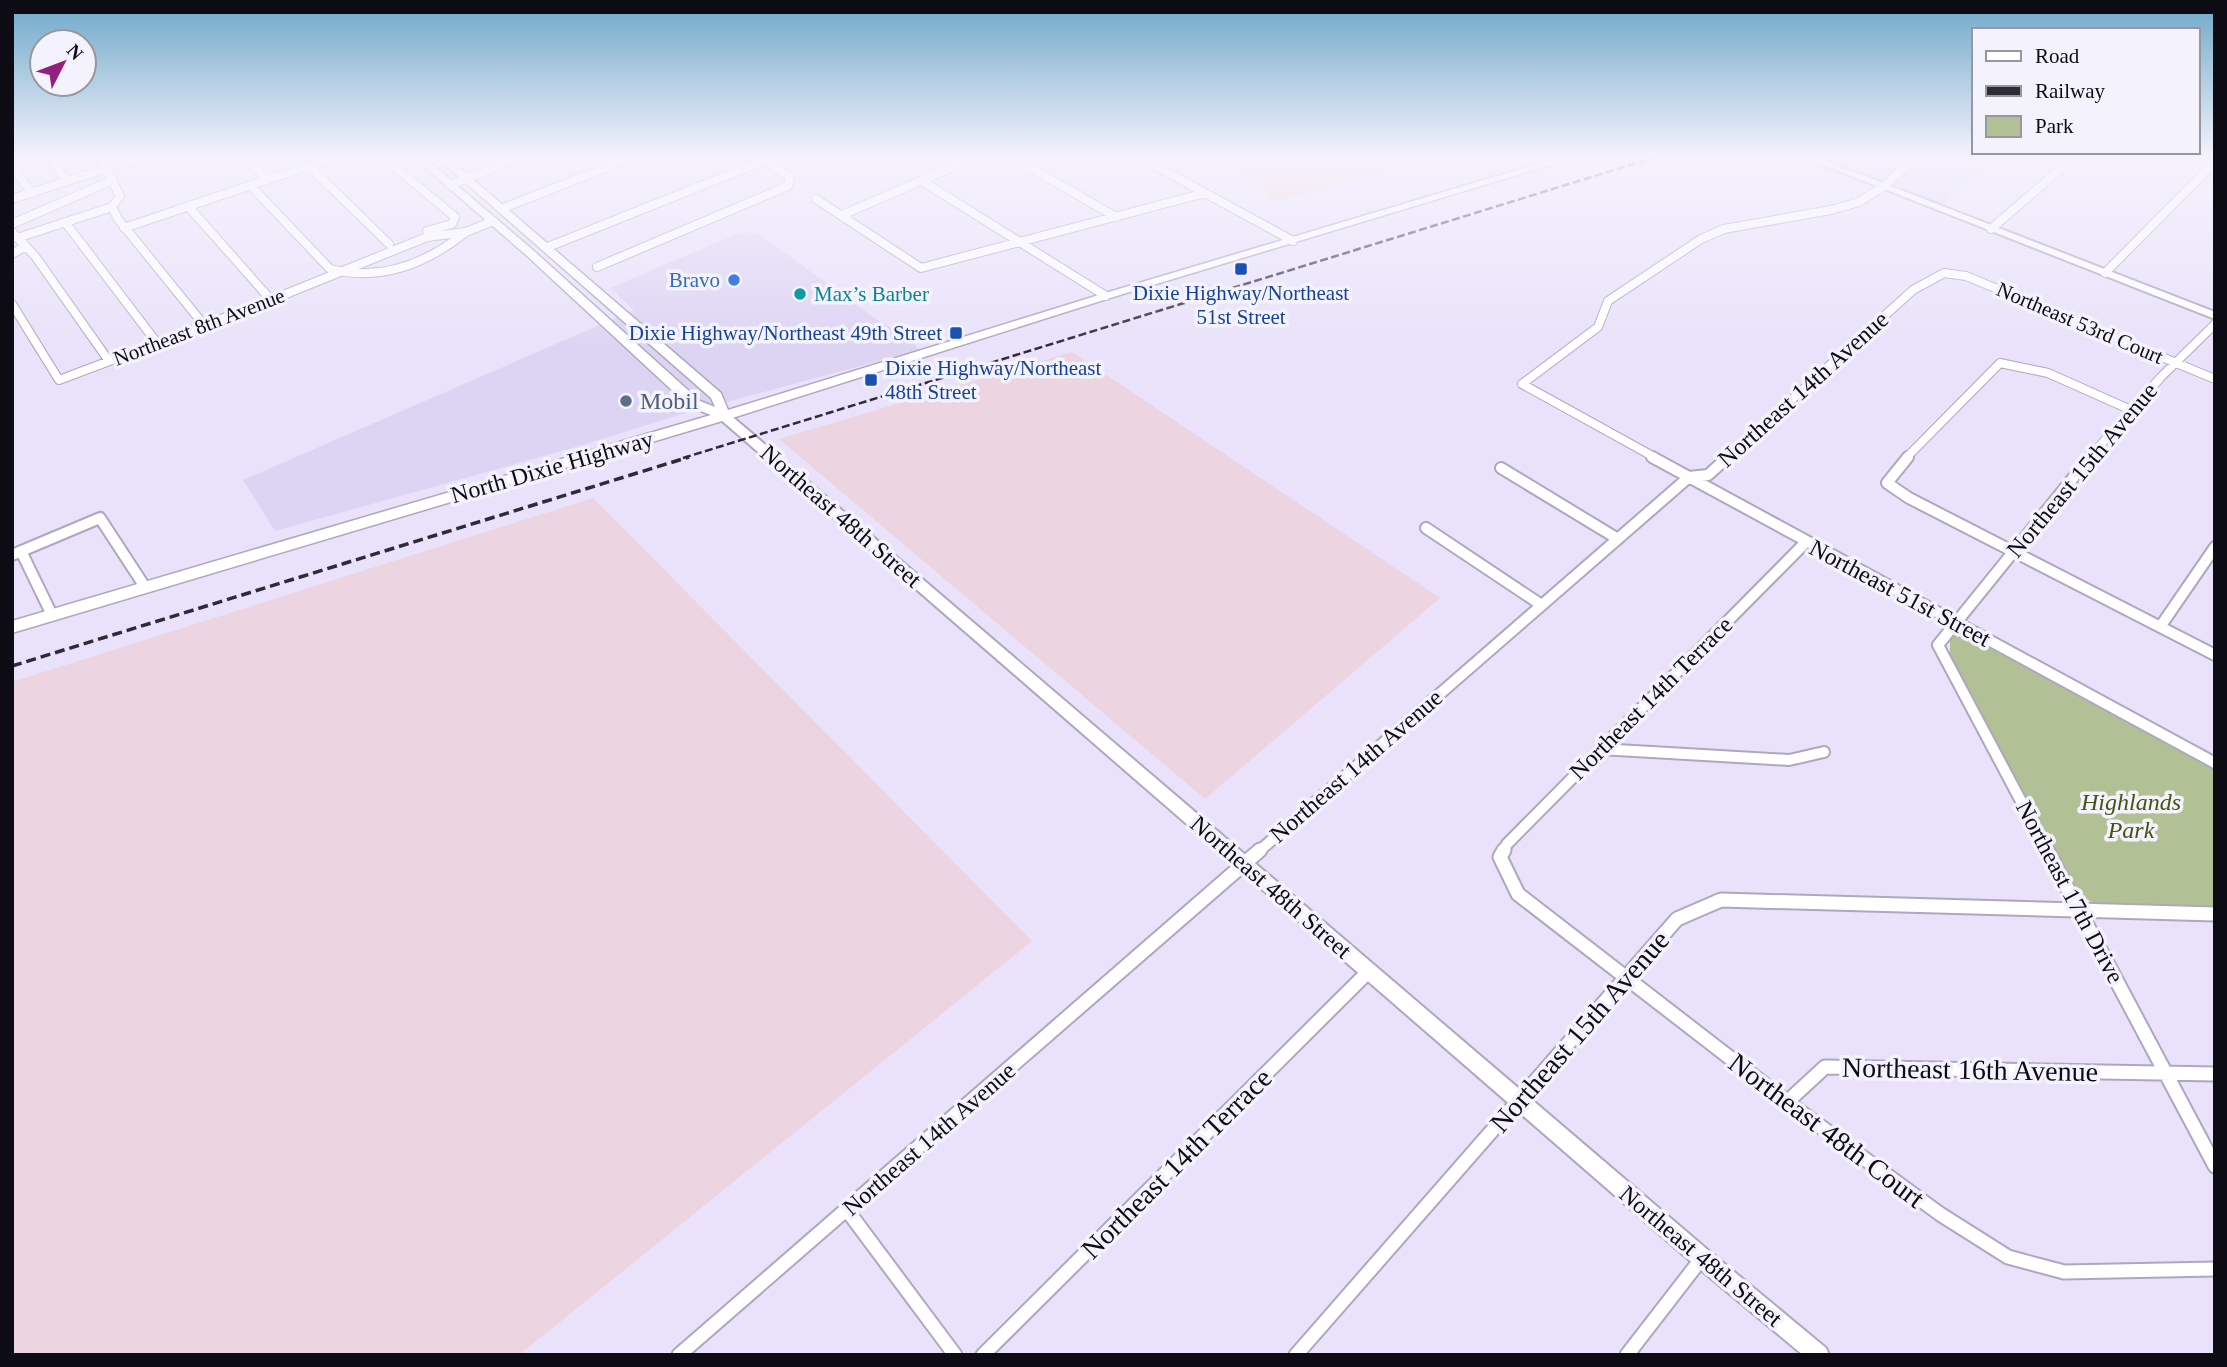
<svg xmlns="http://www.w3.org/2000/svg" width="2227" height="1367" viewBox="0 0 2227 1367" font-family="'Times New Roman',serif">
	<rect width="100%" height="100%" fill="#e9e2fa"/>
	<path fill="#ddd4f3" d="M1814 157H1889L1910 165 1919 157H1972L1989 163 1939 207Z
		M751 232 759 234 876 319 909 338 919 350 679 415 583 445 275 531 243 480 634 310 610 288 739 233Z"/>
	<path fill="#ecd5e0" d="M1072 352 1440 598 1205 799 779 439Z
		M593 498 1032 941 519 1355H12V682Z"/>
	<path fill="#f0d5d1" d="M1209 157H1432L1276 202 1251 179Z"/>
	<path fill="#b2c195" d="M1956 633 1974 636 2215 765V907L2095 904 2076 893 1950 654V640Z"/>
	<g fill="none" stroke-linecap="round" stroke-linejoin="round">
		<defs>
			<path id="minor-far2" d="M50 157 67 181
				M100 157 120 196 112 207 118 219 204 325
				M245 157 267 180
				M383 157 455 217 452 224 427 231
				M1012 157 1116 217
				M1139 157 1293 241
				M12 166 32 193
				M309 166 389 244
				M922 181 1106 296
				M250 185 330 269C381 282 426 264 466 232
				M450 185 521 157
				M12 199 142 157
				M816 199 921 268 1205 193
				M188 206 271 300
				M501 209 633 157
				M842 215 976 157
				M65 222 157 343
				M12 224 113 180
				M124 228 335 157
				M1991 229 2074 157
				M12 232 35 256 109 361
				M17 238 112 207
				M548 247 768 159
				M12 254 26 246
				M597 267 788 186 790 177 764 161
				M2105 273 2213 164 2208 157
				M12 304 59 380 271 300 427 237 466 232 493 221
				M1656 458 1522 384 1598 327 1608 301 1701 239 1724 229 1831 210 1859 202 1883 187 1915 157
				M1727 458 1913 290 1944 273 1966 276 2215 379
				M1906 458 2000 363 2048 373 2131 410
				M2089 458 2161 377 2215 324"/>
			<path id="minor-far1" d="M1652 457 2215 763
				M1908 457 1887 483 1909 498 2215 655
				M1501 468 1618 539
				M1426 528 1540 604
				M21 551 52 615
				M12 555 100 518 145 587
				M2160 627 2215 547
				M1600 749 1789 760 1824 752
				M1258 852 1689 477 1708 475 1728 457
				M1503 852 1507 844 1806 542
				M2048 852 1938 645 2090 457"/>
			<path id="minor" d="M1504 850 1500 857 1518 894 1787 1102 1940 1214 2008 1257 2064 1272 2215 1269
				M2047 850 2215 1166
				M1787 1102 1825 1067 2215 1074
				M847 1210 955 1355
				M679 1355 1260 850
				M983 1355 1369 971
				M1296 1355 1677 919 1721 900 2215 914
				M1627 1355 1702 1258"/>
			<path id="tertiary" d="M1803 157H1816L2215 312V319Z
				M724 412 728 413 1709 1251 1826 1348 1829 1355H1803L1695 1265 720 419 718 416Z"/>
			<path id="secondary" d="M413 157H424L534 251 700 401 715 407 711 398 436 157H447L721 393 728 410 1102 294 1560 157H1577L1110 298 729 419 12 633V621L711 415 690 407 526 255Z"/>
		</defs>
		<use href="#minor-far2" stroke="#aea7be" stroke-width="10"/>
		<use href="#minor-far1" stroke="#aea7be" stroke-width="14"/>
		<use href="#minor" stroke="#aea7be" stroke-width="17"/>
		<use href="#tertiary" stroke="#aea7be" stroke-width="4"/>
		<use href="#secondary" stroke="#aea7be" stroke-width="3"/>
		<use href="#minor-far2" stroke="#fff" stroke-width="8"/>
		<use href="#minor-far1" stroke="#fff" stroke-width="10"/>
		<use href="#minor" stroke="#fff" stroke-width="13"/>
		<use href="#tertiary" fill="#fff" fill-rule="evenodd"/>
		<use href="#secondary" fill="#fff" fill-rule="evenodd"/>
		<path stroke="#2e2b36" stroke-width="2.5" stroke-dasharray="8 3.5" stroke-linecap="butt" d="M683 458 1656 157"/>
		<path stroke="#2e2b36" stroke-width="3.5" stroke-dasharray="10 5" stroke-linecap="butt" d="M12 666 689 457"/>
	</g>
	<linearGradient id="sky" x2="0" y2="1"><stop stop-color="#6ea8c8"/><stop offset="0.45" stop-color="#f5f2fd"/><stop offset="1" stop-color="#f5f2fd" stop-opacity="0"/></linearGradient>
	<rect width="2227" height="349" fill="url(#sky)"/>
	<g fill="#1a4fb4" stroke="#f4f2fc" stroke-width="2.5">
		<rect x="1234" y="262" width="14" height="14" rx="3.5"/>
		<rect x="949" y="326" width="14" height="14" rx="3.5"/>
		<rect x="864" y="373" width="14" height="14" rx="3.5"/>
	</g>
	<circle fill="#3f7fe0" stroke="#f4f2fc" stroke-width="2.5" cx="734" cy="280" r="7"/>
	<circle fill="#0f9aa8" stroke="#f4f2fc" stroke-width="2.5" cx="800" cy="294" r="7"/>
	<circle fill="#5c6f8a" stroke="#f4f2fc" stroke-width="2.5" cx="626" cy="401" r="7"/>
	<g text-anchor="middle" stroke-width="7" stroke-linejoin="round" paint-order="stroke">
		<g font-size="21" fill="#366cbe" stroke="#f4f2fc" text-anchor="end">
			<text x="720" y="287">Bravo</text>
		</g>
		<g font-size="21" fill="#164399" stroke="#f4f2fc">
			<text x="1241" y="300">Dixie Highway/Northeast<tspan x="1241" dy="24">51st Street</tspan></text>
			<text x="942" y="340" text-anchor="end">Dixie Highway/Northeast 49th Street</text>
			<text x="885" y="375" text-anchor="start">Dixie Highway/Northeast<tspan x="885" dy="24">48th Street</tspan></text>
		</g>
		<g font-size="21" fill="#0d838f" stroke="#f4f2fc" text-anchor="start">
			<text x="814" y="301">Max’s Barber</text>
		</g>
		<g font-size="21" fill="#0d0b13" stroke="#f4f2fc">
			<text transform="translate(2080 323) rotate(23)" y="7">Northeast 53rd Court</text>
			<text transform="translate(199 327) rotate(-21)" y="7">Northeast 8th Avenue</text>
		</g>
		<g font-size="24" fill="#0d0b13" stroke="#f4f2fc">
			<text transform="translate(1803 389) rotate(-42)" y="8">Northeast 14th Avenue</text>
			<text transform="translate(552 467) rotate(-16)" y="8">North Dixie Highway</text>
			<text transform="translate(2082 470) rotate(-50)" y="8">Northeast 15th Avenue</text>
			<text transform="translate(841 516) rotate(41)" y="8">Northeast 48th Street</text>
			<text transform="translate(1900 593) rotate(28)" y="8">Northeast 51st Street</text>
			<text transform="translate(1651 698) rotate(-45)" y="8">Northeast 14th Terrace</text>
			<text transform="translate(1356 766) rotate(-41)" y="8">Northeast 14th Avenue</text>
			<text transform="translate(1271 887) rotate(41)" y="8">Northeast 48th Street</text>
			<text transform="translate(2070 892) rotate(62)" y="8">Northeast 17th Drive</text>
			<text transform="translate(929 1139) rotate(-41)" y="8">Northeast 14th Avenue</text>
			<text transform="translate(1701 1256) rotate(40)" y="8">Northeast 48th Street</text>
		</g>
		<g font-size="24" fill="#4e5e75" stroke="#f4f2fc" text-anchor="start">
			<text x="640" y="409">Mobil</text>
		</g>
		<g font-size="24" font-style="italic" fill="#44550f" stroke="#f4f2fc">
			<text x="2131" y="810">Highlands<tspan x="2131" dy="28">Park</tspan></text>
		</g>
		<g font-size="28" fill="#0d0b13" stroke="#f4f2fc">
			<text transform="translate(1579 1031) rotate(-49)" y="10">Northeast 15th Avenue</text>
			<text transform="translate(1970 1069) rotate(1)" y="10">Northeast 16th Avenue</text>
			<text transform="translate(1827 1130) rotate(37)" y="10">Northeast 48th Court</text>
			<text transform="translate(1176 1163) rotate(-45)" y="10">Northeast 14th Terrace</text>
		</g>
	</g>
	<rect width="2227" height="1367" fill="none" stroke="#0d0b13" stroke-width="28"/>
	<rect x="1972" y="28" width="228" height="126" fill="#f4f2fc" stroke="#98969f" stroke-width="2"/>
	<rect x="1986" y="51" width="35" height="10" fill="#ffffff" stroke="#98969f" stroke-width="2"/>
	<text x="2035" y="63" font-size="21" fill="#0d0b13">Road</text>
	<rect x="1986" y="86" width="35" height="10" fill="#2e2b36" stroke="#98969f" stroke-width="2"/>
	<text x="2035" y="98" font-size="21" fill="#0d0b13">Railway</text>
	<rect x="1986" y="116" width="35" height="21" fill="#b2c195" stroke="#98969f" stroke-width="2"/>
	<text x="2035" y="133" font-size="21" fill="#0d0b13">Park</text>
	<g transform="translate(63 63) rotate(48)"><circle r="33" fill="#f4f2fc" stroke="#98969f" stroke-width="2"/>
	<path d="M0-5L12 26L0 18L-12 26Z" fill="#94207e"/>
	<text y="-10" font-size="19" font-weight="bold" text-anchor="middle" fill="#0d0b13">N</text>
	</g>
</svg>
